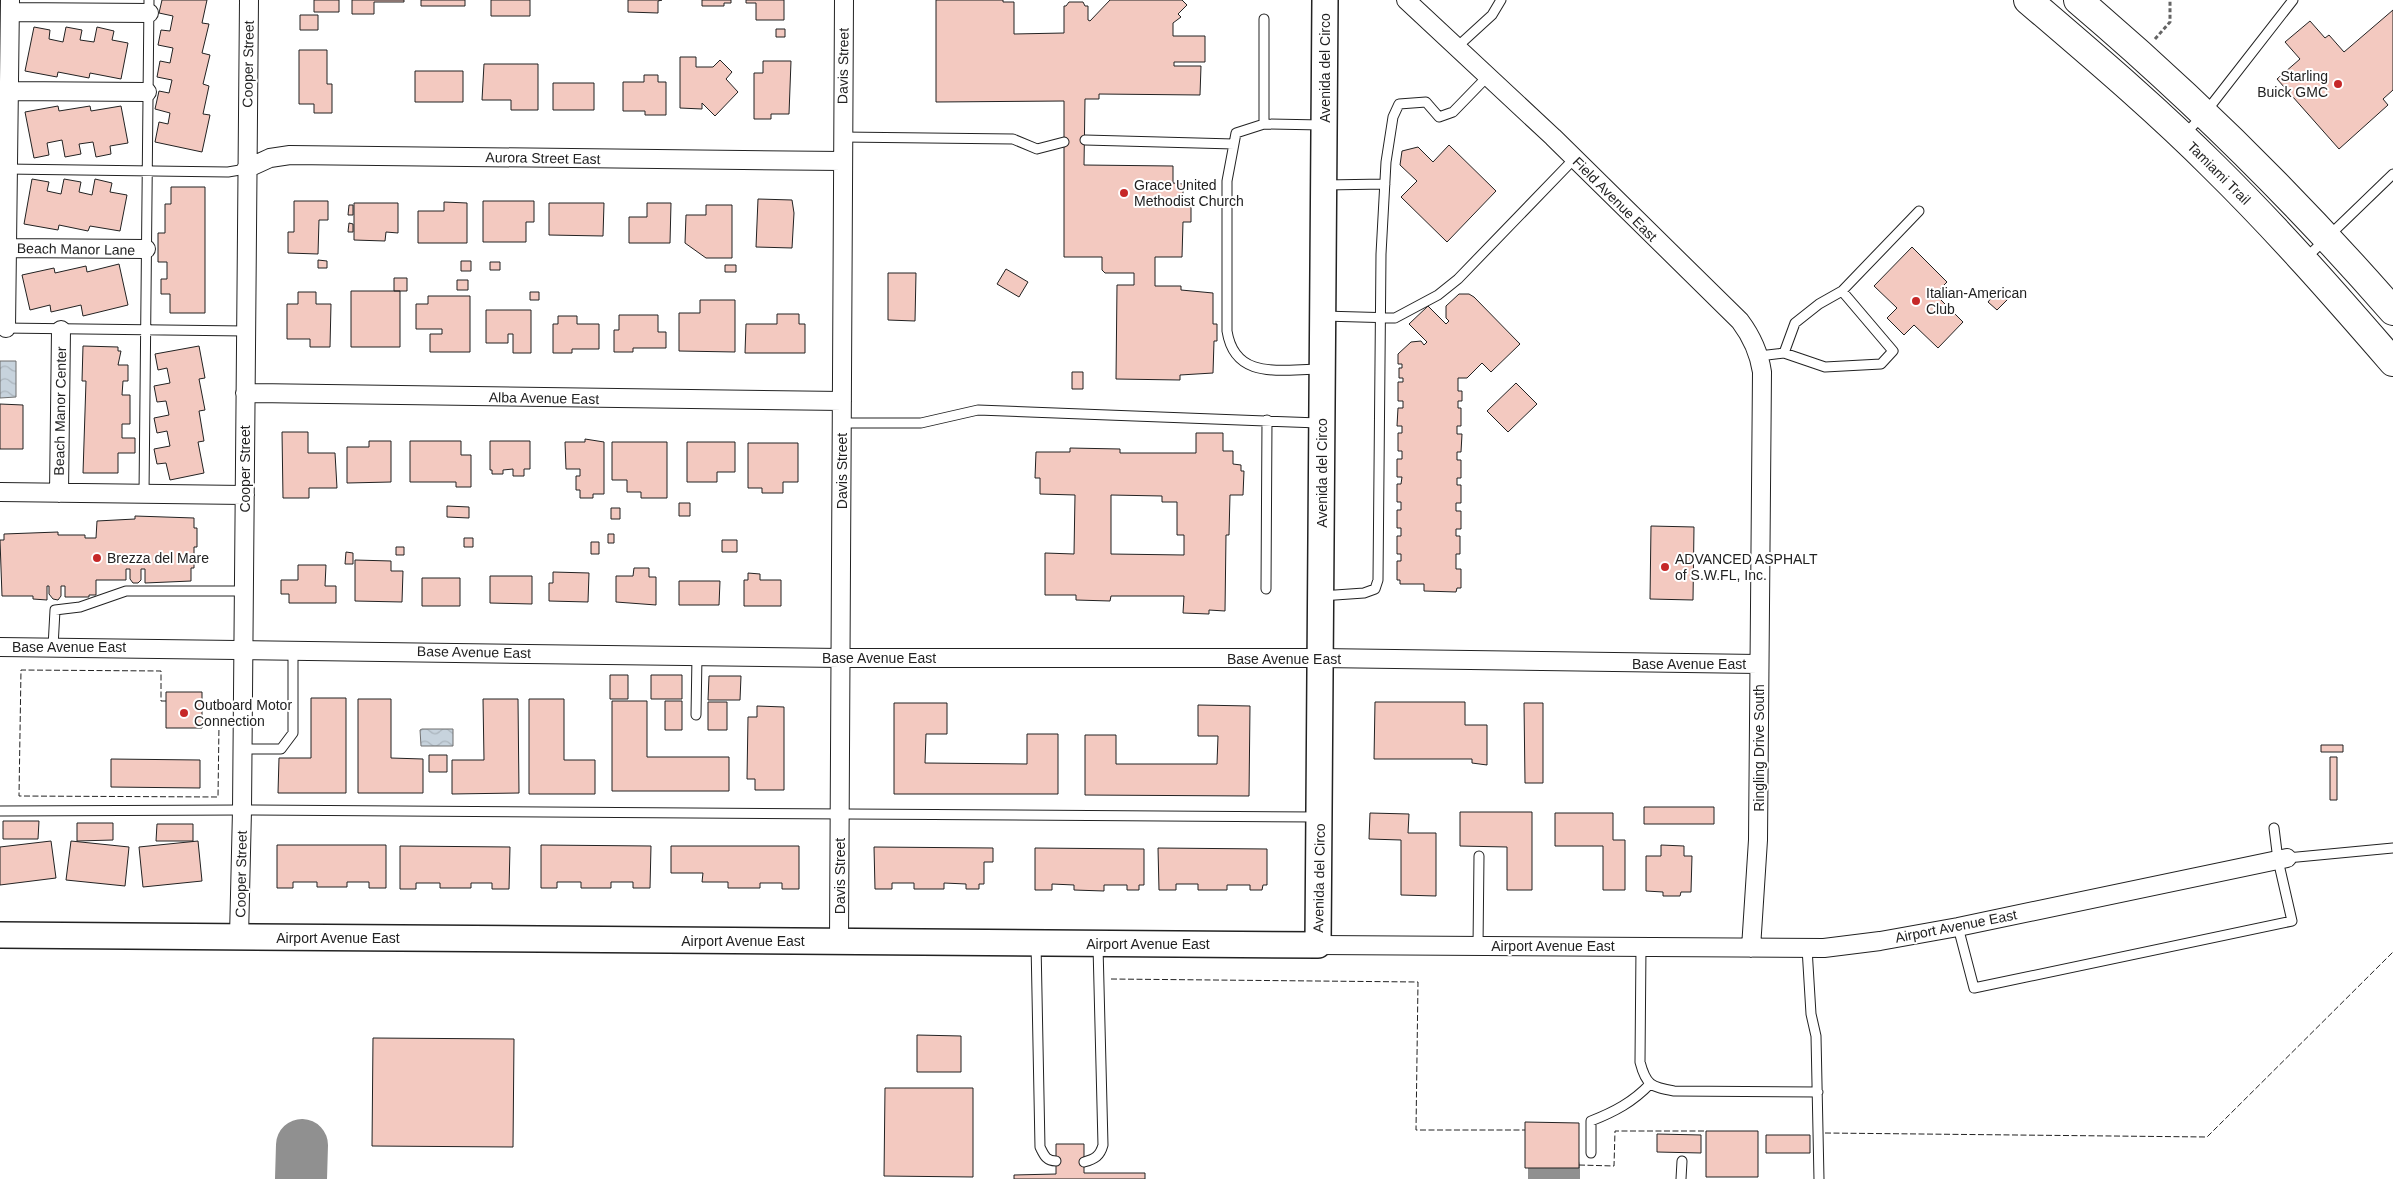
<svg xmlns="http://www.w3.org/2000/svg" width="2393" height="1179" viewBox="0 0 2393 1179" font-family="Arial,sans-serif">
	<defs>
		<pattern id="water-waves" width="16" height="10" patternUnits="userSpaceOnUse" patternTransform="scale(1.25)"><rect width="16" height="10" fill="#c7d3dd"/><path d="M0 5q4-4 8 0t8 0" fill="none" stroke="#abb5bd"/></pattern>
	</defs>
	<rect width="100%" height="100%" fill="#fff"/>
	<path fill="url(#water-waves)" stroke="#6f6f6f" d="M0 361H16V397L0 398Z
		M422 729H453V746H421L420 730Z"/>
	<g fill="none" stroke-linecap="round" stroke-linejoin="round">
		<path stroke="#909090" stroke-width="52" d="M1554 1168V1179
			M301 1179 302 1145"/>
	</g>
	<path fill="#f3c9c0" stroke="#222" fill-rule="evenodd" d="M162 0H207L202 23 209 24 202 53 210 55 203 84 209 86 203 114 210 115 202 152 155 142 159 122 168 124 170 113 155 109 159 91 169 93 172 80 157 77 160 61 170 63 173 48 158 45 161 30 170 31 173 16 159 13Z
		M314 0H339V12H314Z
		M352 0H404V2H374V14H352Z
		M421 0H465V6H421Z
		M491 0H530V16H491Z
		M628 0H662L658 1V13L628 12Z
		M702 0H731V3H724V6H702Z
		M746 0H784V20H756V3H746Z
		M936 0H1003V2H1014V34L1064 33V6H1066L1069 2H1083L1085 6H1088V20L1090 21 1110 0H1182L1187 5 1178 14 1181 17 1173 23V36H1205V62H1174V66H1201L1200 95 1099 94V99H1085L1084 165 1173 166V183L1183 184V202H1191V222H1183L1182 257H1155V286H1181V290L1213 293V324H1217V341H1214L1213 373 1180 375V380L1116 379 1117 285H1134V273H1105L1102 270V257H1064V101L936 102Z
		M2393 10V90L2383 99 2388 105 2339 149 2277 79 2300 59 2285 42 2310 21 2325 38 2329 35 2344 52Z
		M300 15H318V30H300Z
		M34 27 50 30 49 39 63 42 66 27 82 30 80 40 94 42 97 27 114 31 112 40 128 43 121 79 90 73 89 78 58 72 57 77 25 71Z
		M776 29H785V37H776Z
		M299 50H327V84H332V113H314V104H299Z
		M680 57H696V67H713L720 60 732 72 726 79 738 92 715 116 702 103V109L680 108Z
		M763 61H791L789 114H771V119H754V73H763Z
		M484 64H538V110H511V100H482Z
		M415 71H463V102H415Z
		M644 75H658V82H666V115H645V111H623V82H644Z
		M553 83H594V110H553Z
		M58 106 59 111 90 106 91 111 121 106 128 143 110 146 111 154 96 157 93 142 79 144 81 154 65 157 62 140 47 143 49 155 34 158 25 112Z
		M1449 145 1496 191 1447 242 1401 197 1417 181 1400 165 1402 151 1418 147 1433 162Z
		M32 179 49 182 47 191 61 194 64 179 81 182 79 192 92 195 95 179 112 183 110 192 127 195 120 231 90 226 88 231 59 225 58 230 24 224Z
		M171 187H205V313H170V294H161V279H167V262H158V233H165V204H171Z
		M758 199 792 200 794 213 792 248 756 247Z
		M294 201H328V220H319L318 254 288 253V232H294Z
		M483 201H534V222H526V242H483Z
		M444 202 467 203V243H418V211H444Z
		M354 203H398V233L386 232 385 241 354 240Z
		M549 203H604L603 236 549 235Z
		M647 203H671L670 243H629V217H647Z
		M349 205H353V215H348Z
		M706 205H732V258H706L685 243 686 215H706Z
		M349 223 353 224V232H348Z
		M1912 247 1947 282 1935 294 1963 322 1938 348 1914 325 1904 335 1887 318 1897 308 1874 286Z
		M318 260 327 261V268H318Z
		M461 261H471V271H461Z
		M490 262H500V270H490Z
		M119 264 128 305 83 316 81 305 51 312 50 305 30 310 22 275 54 268 55 273 86 266 87 272Z
		M725 265H736V272H725Z
		M1006 269 1028 282 1019 297 997 284Z
		M888 273H916L915 321 888 320Z
		M394 278H407V291H394Z
		M457 280H468V290H457Z
		M1998 290 2008 299 1997 310 1988 302Z
		M351 291H400V347H351Z
		M298 292H316V304H331L330 347H310V339H287V304H298Z
		M530 292H539V300H530Z
		M1459 294H1469L1474 297 1520 344 1491 372 1482 363 1467 378H1458V391H1462V401H1458V408H1461V426H1457V434H1462L1461 452H1457V460H1461V478H1457V485H1461V503H1456V511H1461V529H1456V536H1460V554H1456V569H1461V588H1457L1456 592 1424 591V584H1400V580H1397V561H1401V554H1397V536H1401V528H1397V510H1401V502H1397V484H1401L1402 477H1397V459H1402V451H1398V433H1402V426H1397L1398 408H1403V401H1398V382H1403V378H1399V368H1402V364H1398V354L1411 342 1421 341 1424 345 1427 342 1409 324 1428 306 1446 324 1449 321 1446 318V306Z
		M428 296H470V352H430V334H442V329H416V304H428Z
		M700 300H735V352L679 351V313H700Z
		M486 310H531V353H513V334H508V343H486Z
		M777 314H799V324H805V353H745L746 324H777Z
		M619 315H658V332H666V348H633V352H614V330H619Z
		M558 316H577V324H599V349H572V353H553V324H558Z
		M83 346 118 347V351H121L118 365H128V381H123L122 395H130V424H122V438H135V453H118V473H83L86 381H82Z
		M199 346 205 378 199 379 205 410 199 411 204 441 198 442 204 473 170 480 166 463 157 464 154 449 170 446 167 431 157 433 154 418 169 415 166 401 157 402 154 386 170 383 167 368 158 370 155 354Z
		M1072 372H1083V389H1072Z
		M1516 383 1537 404 1508 432 1487 411Z
		M0 404 23 405V449H0Z
		M282 432H308V453H335L337 488H309V498H283Z
		M1196 433H1223V451H1233V464L1241 465V471H1244L1243 495H1230L1229 535H1226L1225 611 1209 610V614L1183 613 1184 596H1111L1110 601 1076 600V595H1045V553L1074 554 1075 495 1040 494V478H1035L1036 452H1070V448L1120 449V453H1196ZM1111 495 1162 496V502H1177V535H1184V555L1111 554Z
		M585 439 604 442V494H593V498H580V490H576V476H580V469H566L565 442H585Z
		M369 441H391V482L347 483V447H369Z
		M410 441H461V455H471V487H456V482H410Z
		M490 441H530V469H524V476H513V469L503 470V474H492V470H490Z
		M612 442H667V498H641V492H627V480H612Z
		M687 442H735V472H717V482H687Z
		M748 443H798V482H783V493H762V488H748Z
		M679 503H690V516H679Z
		M447 506 469 507V518L447 517Z
		M611 508H620V519H611Z
		M135 516 194 518V528H197V547H194V568H191V581L145 583V569H141V580L138 583H133L130 579V569H126V580H96V595H89V597H65V586H61V596L58 600 53 599 49 594V586H47V600L33 599V596H2L0 540H4V534L58 532V535H85V538H96L97 521 135 519Z
		M1651 526 1694 527 1693 600 1650 599Z
		M608 534H614V543H608Z
		M464 538H473V547H464Z
		M722 540H737V552H722Z
		M591 542H599V554H591Z
		M396 547H404V555H396Z
		M346 552 353 553V564H345Z
		M355 560 391 561V571H403L402 602 355 601Z
		M298 565H326L325 586H336V603H289V594H281V580H298Z
		M634 568H649V577H656V605L616 602V576H633Z
		M553 572 589 573 588 602 549 601V583H553Z
		M748 573 760 574V580H781V606H744V580H748Z
		M490 576H532V604L490 603Z
		M422 578H460V606H422Z
		M679 581H720L719 605H679Z
		M610 675H628V699H610Z
		M651 675H682V699H651Z
		M709 676H741L740 700H708Z
		M166 692H202V728H166Z
		M311 698H346V793H278L279 758H311Z
		M358 699H391V758L423 759V793H358Z
		M483 699H518L519 793 452 794V760H484Z
		M529 699H564V760H595V794H529Z
		M612 701H647V757H729V791H612Z
		M665 701H682V730H665Z
		M708 702H727V730H708Z
		M1375 702H1465V725H1487V765L1472 763V759H1374Z
		M894 703H947V734H926L925 763 1027 764V734H1058V794H894Z
		M1524 703H1543V783H1525Z
		M1198 705 1250 706 1249 796 1085 795V735H1116V764H1217L1218 736H1198Z
		M757 706 784 707V790H755V779H747L748 717H757Z
		M2321 745H2343V752H2321Z
		M429 755H447V772H429Z
		M2330 757H2337V800H2330Z
		M111 759 200 760V788L111 787Z
		M1644 807H1714V824H1644Z
		M1460 812H1532V890H1507V847L1460 846Z
		M1370 813 1409 814 1408 833H1436V896L1401 895V840L1369 839Z
		M1555 813H1613V840H1625V890H1603V846H1555Z
		M3 821H39L38 839H3Z
		M77 823H113V840L77 841Z
		M157 824H193V841H156Z
		M51 841 56 878 0 885V847Z
		M71 841 129 847 125 886 66 880Z
		M198 841 202 881 143 887 139 847Z
		M277 845H386V888H369V882H347V887H317V882H293V888H277Z
		M541 845 651 846 650 888H633V882H611V888H581V882H557V888H541Z
		M1661 845 1684 846V856H1692L1691 892H1681L1680 896H1663V892L1646 891V856H1661Z
		M400 846 510 847 509 889H492V883H471V888H440V883H416V889H400Z
		M671 846H799V889H782V883H760V888H728V882H702L703 873H671Z
		M874 847 993 848V862H984V884H979V889H966V884L944 883V889H914V883H892V889H875Z
		M1035 848 1144 849V885H1139V890H1127V885H1104V891L1074 890V885L1052 884V890H1035Z
		M1158 848 1267 849V885H1263L1262 890H1250V885H1227V890H1198V884H1176V890H1159Z
		M917 1035 961 1036V1072H917Z
		M373 1038 514 1039 513 1147 372 1146Z
		M885 1088H973V1177L884 1176Z
		M1525 1122 1579 1123V1168H1525Z
		M1706 1131H1758V1177H1706Z
		M1657 1134 1701 1135V1153L1657 1152Z
		M1766 1135H1810V1153H1766Z
		M1056 1144H1084V1173H1145V1179H1014V1175L1056 1174Z"/>
	<g fill="none" stroke-linecap="round" stroke-linejoin="round">
		<defs>
			<path id="lane" d="M1264 19V124
				M1457 47 1492 15 1501 0
				M2185 134 2205 113 2293 0
				M842 137 1013 139 1037 149 1064 142
				M1085 140 1234 144
				M6 169 228 172 246 169
				M1325 185 1385 184
				M2306 258 2393 174
				M1842 291 1919 211
				M1323 316 1395 318 1438 295 1458 279 1574 159
				M3 328 245 331
				M1759 356 1784 353 1825 367 1881 364 1893 351 1842 291 1819 304 1795 323 1784 353
				M1321 369C1281 369 1235 381 1227 331V181L1236 133 1264 124 1322 125
				M842 423H921L978 410 1319 423
				M144 494 149 0
				M1266 589 1267 420
				M1321 596 1364 593 1375 589 1378 580 1381 254 1386 162 1393 117 1399 104 1426 102 1439 117 1453 112 1488 76
				M53 647 55 610 80 607 126 591H243
				M696 715 697 656
				M243 749H281L293 733V649
				M0 811 242 810 1317 817
				M2287 858 2393 848
				M1958 927 1974 988 2292 921 2278 860 2274 828
				M1036 943 1040 1147C1044 1155 1046 1161 1056 1161
				M1478 946 1479 856
				M1641 947 1640 1062C1646 1085 1651 1087 1674 1091L1818 1092
				M1807 948 1811 1014 1816 1036 1819 1179
				M1591 1153V1121C1614 1112 1633 1102 1650 1084
				M1084 1162C1095 1159 1100 1156 1103 1145L1098 946
				M1681 1179 1682 1161"/>
			<path id="street" d="M1406 0 1553 137 1740 321C1752 337 1759 352 1762 372L1758 840 1751 948
				M10 12 149 13
				M9 91 147 92
				M246 169 270 158 290 155 842 161
				M7 248 146 249
				M6 328 10 0
				M245 393 842 401
				M0 492 245 495
				M59 493 61 330
				M0 647 840 658H1320L1758 664
				M239 937 242 810 249 0
				M839 941 844 0
				M1318 945 1824 948 1880 941 1958 927 2287 858"/>
			<path id="secondary" d="M0 935 1318 945 1325 0"/>
			<path id="primary" d="M2028 0C2091 54 2155 108 2214 167 2277 229 2335 295 2393 362
				M2078 0C2191 96 2296 200 2393 311"/>
		</defs>
		<use href="#lane" stroke="#222" stroke-width="11"/>
		<use href="#street" stroke="#222" stroke-width="20"/>
		<use href="#secondary" stroke="#222" stroke-width="28"/>
		<use href="#primary" stroke="#222" stroke-width="30"/>
		<path stroke="#646464" stroke-width="3" stroke-dasharray="4 2.5" stroke-linecap="butt" d="M2155 39 2170 22V0"/>
		<use href="#lane" stroke="#fff" stroke-width="9"/>
		<use href="#street" stroke="#fff" stroke-width="18"/>
		<use href="#secondary" stroke="#fff" stroke-width="25"/>
		<use href="#primary" stroke="#fff" stroke-width="28"/>
		<path stroke="#222" stroke-width="1" stroke-dasharray="6 2.5" stroke-linecap="butt" d="M166 701H161V671L21 670 19 796 218 797 219 725H202
			M1111 979 1418 982 1416 1130H1525
			M1825 1133 2207 1137 2393 952
			M1579 1165 1614 1166 1615 1131H1706"/>
	</g>
	<g fill="#c62828" stroke="#fff" stroke-width="2">
		<circle cx="2338" cy="84" r="5"/>
		<circle cx="1124" cy="193" r="5"/>
		<circle cx="1916" cy="301" r="5"/>
		<circle cx="97" cy="558" r="5"/>
		<circle cx="1665" cy="567" r="5"/>
		<circle cx="184" cy="713" r="5"/>
	</g>
	<g text-anchor="middle" stroke-width="4" stroke-linejoin="round" paint-order="stroke">
		<g font-size="14" fill="#222" stroke="#fff">
			<text transform="translate(248 64) rotate(-89)" y="5">Cooper Street</text>
			<text transform="translate(843 66) rotate(-89)" y="5">Davis Street</text>
			<text transform="translate(1325 68) rotate(-90)" y="5">Avenida del Circo</text>
			<text transform="translate(543 158) rotate(1)" y="5">Aurora Street East</text>
			<text transform="translate(2219 173) rotate(45)" y="5">Tamiami Trail</text>
			<text transform="translate(1615 199) rotate(45)" y="5">Field Avenue East</text>
			<text transform="translate(76 249) rotate(1)" y="5">Beach Manor Lane</text>
			<text transform="translate(544 398) rotate(1)" y="5">Alba Avenue East</text>
			<text transform="translate(60 411) rotate(-89)" y="5">Beach Manor Center</text>
			<text transform="translate(245 469) rotate(-90)" y="5">Cooper Street</text>
			<text transform="translate(842 471) rotate(-90)" y="5">Davis Street</text>
			<text transform="translate(1322 473) rotate(-90)" y="5">Avenida del Circo</text>
			<text x="69" y="652">Base Avenue East</text>
			<text transform="translate(474 652) rotate(1)" y="5">Base Avenue East</text>
			<text x="879" y="663">Base Avenue East</text>
			<text x="1284" y="664">Base Avenue East</text>
			<text x="1689" y="669">Base Avenue East</text>
			<text transform="translate(1759 748) rotate(-90)" y="5">Ringling Drive South</text>
			<text transform="translate(241 874) rotate(-89)" y="5">Cooper Street</text>
			<text transform="translate(840 876) rotate(-90)" y="5">Davis Street</text>
			<text transform="translate(1319 878) rotate(-89)" y="5">Avenida del Circo</text>
			<text transform="translate(1956 926) rotate(-11)" y="5">Airport Avenue East</text>
			<text x="338" y="943">Airport Avenue East</text>
			<text x="743" y="946">Airport Avenue East</text>
			<text x="1148" y="949">Airport Avenue East</text>
			<text x="1553" y="951">Airport Avenue East</text>
		</g>
		<g font-size="14" fill="#222" stroke="#fff" text-anchor="start">
			<text x="2328" y="81" text-anchor="end">Starling<tspan x="2328" dy="16">Buick GMC</tspan></text>
			<text x="1134" y="190">Grace United<tspan x="1134" dy="16">Methodist Church</tspan></text>
			<text x="1926" y="298">Italian-American<tspan x="1926" dy="16">Club</tspan></text>
			<text x="107" y="563">Brezza del Mare</text>
			<text x="1675" y="564">ADVANCED ASPHALT<tspan x="1675" dy="16">of S.W.FL, Inc.</tspan></text>
			<text x="194" y="710">Outboard Motor<tspan x="194" dy="16">Connection</tspan></text>
		</g>
	</g>
</svg>
